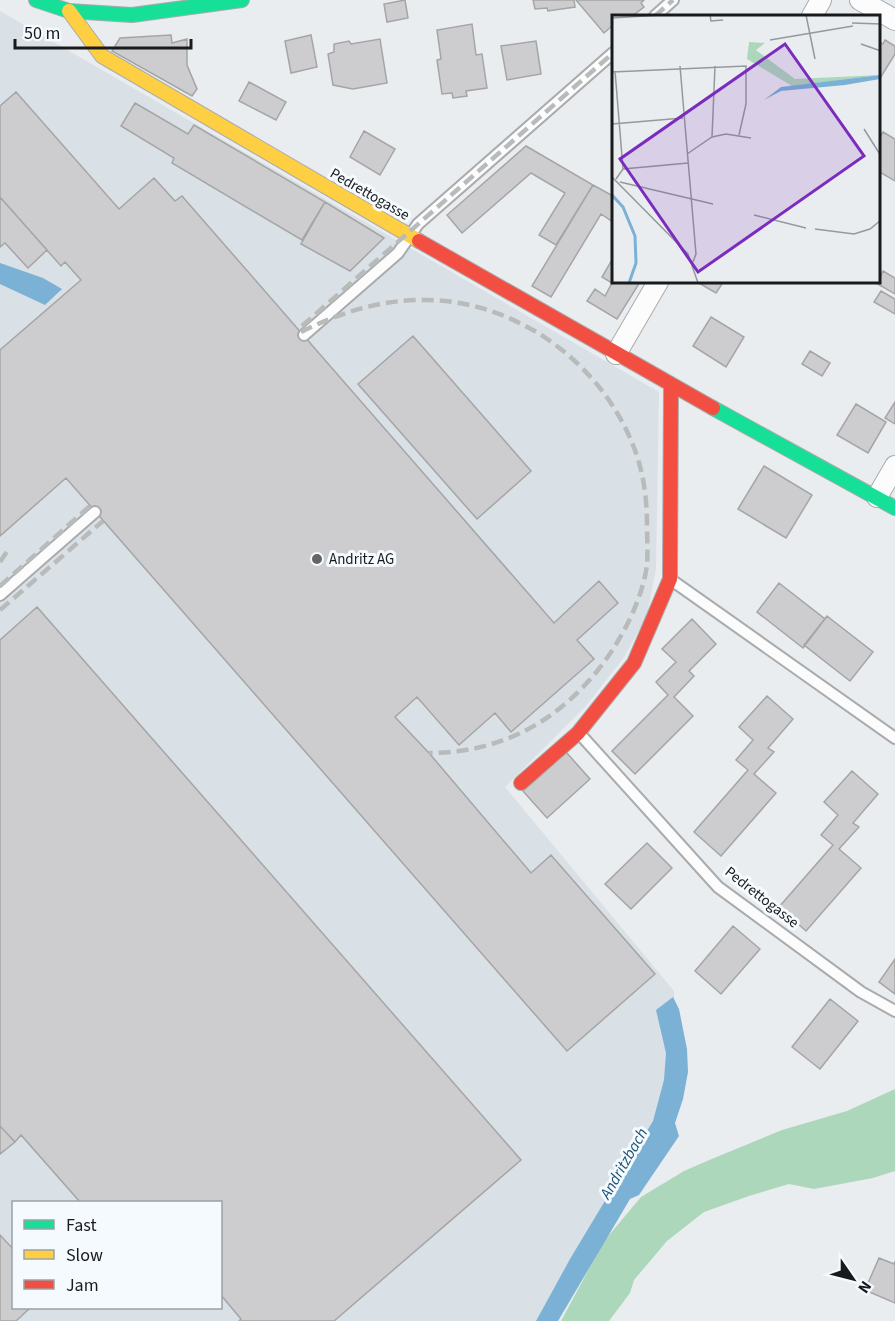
<svg xmlns="http://www.w3.org/2000/svg" width="895" height="1321" viewBox="0 0 895 1321" font-family="'Source Sans 3',sans-serif">
	<rect width="100%" height="100%" fill="#eaedef"/>
	<path fill="#d9e0e6" fill-rule="evenodd" d="M0 11 659 392 656 569 647 615 625 656 586 706 505 787 674 991 677 1058 663 1122 570 1259 536 1321H0ZM14 1202H220V1308H14Z"/>
	<path fill="#add7ba" d="M895 1089V1171L873 1178 814 1189 789 1184 749 1196 704 1212 667 1241 634 1280 630 1293 609 1321H561L604 1241 641 1197 684 1171 714 1158 782 1130 847 1111Z"/>
	<path fill="#7bb1d5" d="M0 263 43 278 62 289 45 305 0 284Z
		M673 997 679 1009 687 1049 688 1072 683 1099 675 1123 679 1136 639 1195 630 1199 558 1321H536L570 1259 653 1121 664 1080 666 1053 656 1010Z"/>
	<path fill="#cdcdcf" stroke="#a5a5a6" stroke-width="1.5" d="M405 0 408 18 387 22 384 4Z
		M533 0H574L575 7 548 11 547 8 535 9Z
		M576 0H644L641 3 644 7 632 16H613V25L604 33Z
		M472 24 476 55 482 54 487 88 466 91 467 96 453 98 452 93 442 94 437 60 441 59 437 30Z
		M171 35 172 43 187 39V65L197 89 192 96 112 51 120 38Z
		M311 35 317 67 291 73 285 41Z
		M380 39 387 83 353 89 333 85 328 54 334 52V44L349 41 351 44Z
		M885 40 895 46V54L879 80 878 41 883 44Z
		M536 41 541 74 507 80 501 46Z
		M249 82 286 102 276 120 239 101Z
		M16 92 119 209 154 178 175 201 182 196 554 623 599 581 618 603 577 640 594 659 511 732 495 713 459 745 417 697 395 717 429 753 531 873 551 855 655 974 567 1051 66 478 0 536V350L81 280 65 262 61 266 0 197V106Z
		M135 103 188 134 194 125 325 202 302 240 172 163 174 158 121 126Z
		M364 131 395 149 380 175 350 157Z
		M883 132 895 139V181L878 171V140Z
		M526 146 593 185 556 245 539 235 565 193 531 173 462 233 447 215Z
		M593 185 613 196V222L601 214 551 297 532 286Z
		M0 197 47 250 28 268 5 243 0 247Z
		M325 202 384 238 350 271 301 244Z
		M613 258V282H640L617 319 587 301 595 289 605 296 612 283 602 277Z
		M883 271 895 278V294L876 283 878 282Z
		M697 282H719L722 284 716 293Z
		M881 291 895 299V314L874 302Z
		M711 317 744 337 726 367 693 346Z
		M413 336 531 471 477 519 358 384Z
		M810 351 830 363 822 376 802 364Z
		M895 402V424L885 418Z
		M856 404 886 422 868 453 837 435Z
		M764 466 812 495 786 538 738 509Z
		M779 583 825 619 803 648 757 612Z
		M37 607 521 1160 334 1321H239L241 1319 220 1294V1202H80L21 1135 15 1142 0 1126V640Z
		M827 616 873 652 850 681 804 645Z
		M692 619 716 644 689 671 694 676 674 697 693 716 635 774 612 751 668 695 656 682 676 662 662 649Z
		M767 696 793 719 768 748 774 752 754 774 776 793 721 856 694 832 748 770 736 760 753 740 739 727Z
		M566 752 590 779 547 818 523 791Z
		M852 771 878 794 853 823 859 827 839 849 861 868 806 931 779 907 833 845 821 835 838 815 824 802Z
		M647 843 672 868 631 909 605 884Z
		M733 926 760 949 721 994 695 971Z
		M895 959V994L879 982Z
		M830 999 858 1021 820 1069 792 1047Z
		M0 1126 15 1142 0 1154Z
		M0 1235 14 1250V1308H30L16 1321H0Z
		M879 1258 894 1264 895 1261V1303L865 1290Z"/>
	<g fill="none" stroke-linecap="round" stroke-linejoin="round">
		<defs>
			<path id="lane" d="M655 16 673 0
				M304 335 398 253 418 224 613 53
				M670 579 895 738
				M0 595 95 512
				M579 733 718 887 861 992 895 1011"/>
			<path id="street" d="M860 0 895 20
				M812 16 821 0
				M616 354 658 282
				M877 497 895 466"/>
			<path id="fast" d="M36 0 69 11 132 15 242 0
				M713 408 895 508"/>
			<path id="slow" d="M69 11 102 56 419 241"/>
			<path id="jam" d="M419 241 713 408
				M521 783 578 733 634 663 670 579 671 385"/>
		</defs>
		<use href="#lane" stroke="#a9abad" stroke-width="14"/>
		<use href="#street" stroke="#a9abad" stroke-width="22"/>
		<use href="#fast" stroke="#a9abad" stroke-width="16"/>
		<use href="#slow" stroke="#a9abad" stroke-width="16"/>
		<use href="#jam" stroke="#a9abad" stroke-width="16"/>
		<use href="#lane" stroke="#fcfcfd" stroke-width="10"/>
		<use href="#street" stroke="#fcfcfd" stroke-width="20"/>
		<use href="#fast" stroke="#16e098" stroke-width="14"/>
		<use href="#slow" stroke="#ffcf43" stroke-width="14"/>
		<use href="#jam" stroke="#f24e42" stroke-width="14"/>
		<path stroke="#b9baba" stroke-width="4.5" stroke-dasharray="12 6" stroke-linecap="butt" d="M655 16 673 0
			M302 326 613 53
			M301 332C339 313 379 300 422 300 517 299 605 365 636 453 644 476 647 501 647 525 647 538 648 552 647 565 641 608 612 658 582 688 541 731 488 753 429 753
			M0 562 8 550
			M0 586 90 506
			M0 610 103 521"/>
	</g>
	<circle fill="#626466" stroke="#f5faff" stroke-width="2" cx="317" cy="559" r="6"/>
	<g text-anchor="middle" stroke-width="6" stroke-linejoin="round" paint-order="stroke">
		<g font-size="15" fill="#191a1c" stroke="#f5faff">
			<text transform="translate(370 194) rotate(30)" y="5">Pedrettogasse</text>
			<text transform="translate(762 897) rotate(38)" y="5">Pedrettogasse</text>
		</g>
		<g font-size="15" fill="#191a1c" stroke="#f5faff" text-anchor="start">
			<text x="329" y="564">Andritz AG</text>
		</g>
		<g font-size="16" font-style="italic" fill="#195175" stroke="#f5faff">
			<text transform="translate(623 1163) rotate(-60)" y="6">Andritzbach</text>
		</g>
	</g>
	<g transform="translate(612 15)">
		<rect width="268" height="268" fill="#eaedef"/>
		<path d="M137 27 153 28 144 35 183 64 268 60 180 71 135 44Z" fill="#add7ba"/>
		<path d="M268 60V64L233 70 169 76 152 85 169 72Z" fill="#7bb1d5"/>
		<path fill="none" stroke="#7bb1d5" stroke-width="3" d="M0 180 11 192 23 221 24 248 17 268"/>
		<path fill="none" stroke="#96999b" stroke-width="1.5" d="M98 0 99 6 111 5M194 0 203 44M0 3 49 0M240 8 269 9M158 25 241 11M249 29 269 36M68 51 84 239 81 247M3 56 11 154M0 57 134 51V89L127 120M0 109 71 103M252 114 269 141M100 122 103 51M75 139 100 122 114 119 139 123M0 162 76 239 86 268M4 164 11 154 76 148M8 167 101 189M142 200 194 213M203 214 242 219 258 214 269 205"/>
		<path fill="#7b2cbf" fill-opacity="0.15" stroke="#7b2cbf" stroke-width="3" d="M173 29 252 141 86 257 8 144Z"/>
		<rect width="268" height="268" fill="none" stroke="#191a1c" stroke-width="3"/>
	</g>
	<rect x="12" y="1201" width="210" height="108" fill="#f5faff" stroke="#9da0a4" stroke-width="1.5"/>
	<rect x="24" y="1220" width="30" height="9" fill="#16e098" stroke="#9da0a4" stroke-width="1.5"/>
	<text x="66" y="1231" font-size="18" fill="#191a1c">Fast</text>
	<rect x="24" y="1250" width="30" height="9" fill="#ffcf43" stroke="#9da0a4" stroke-width="1.5"/>
	<text x="66" y="1261" font-size="18" fill="#191a1c">Slow</text>
	<rect x="24" y="1280" width="30" height="9" fill="#f24e42" stroke="#9da0a4" stroke-width="1.5"/>
	<text x="66" y="1291" font-size="18" fill="#191a1c">Jam</text>
	<g transform="translate(853 1279) rotate(125)" stroke="#f5faff" stroke-width="4.5" paint-order="stroke">
	<path d="M0-4.5L10 22L0 15L-10 22Z" fill="#191a1c"/>
	<text y="-9" font-size="16" font-weight="bold" text-anchor="middle" fill="#191a1c">N</text>
	</g>
	<path d="M15 39v9h176v-9" fill="none" stroke="#191a1c" stroke-width="3"/>
	<text x="24" y="39" font-size="18" fill="#191a1c" stroke="#f5faff" stroke-width="4.5" paint-order="stroke">50 m</text>
</svg>
